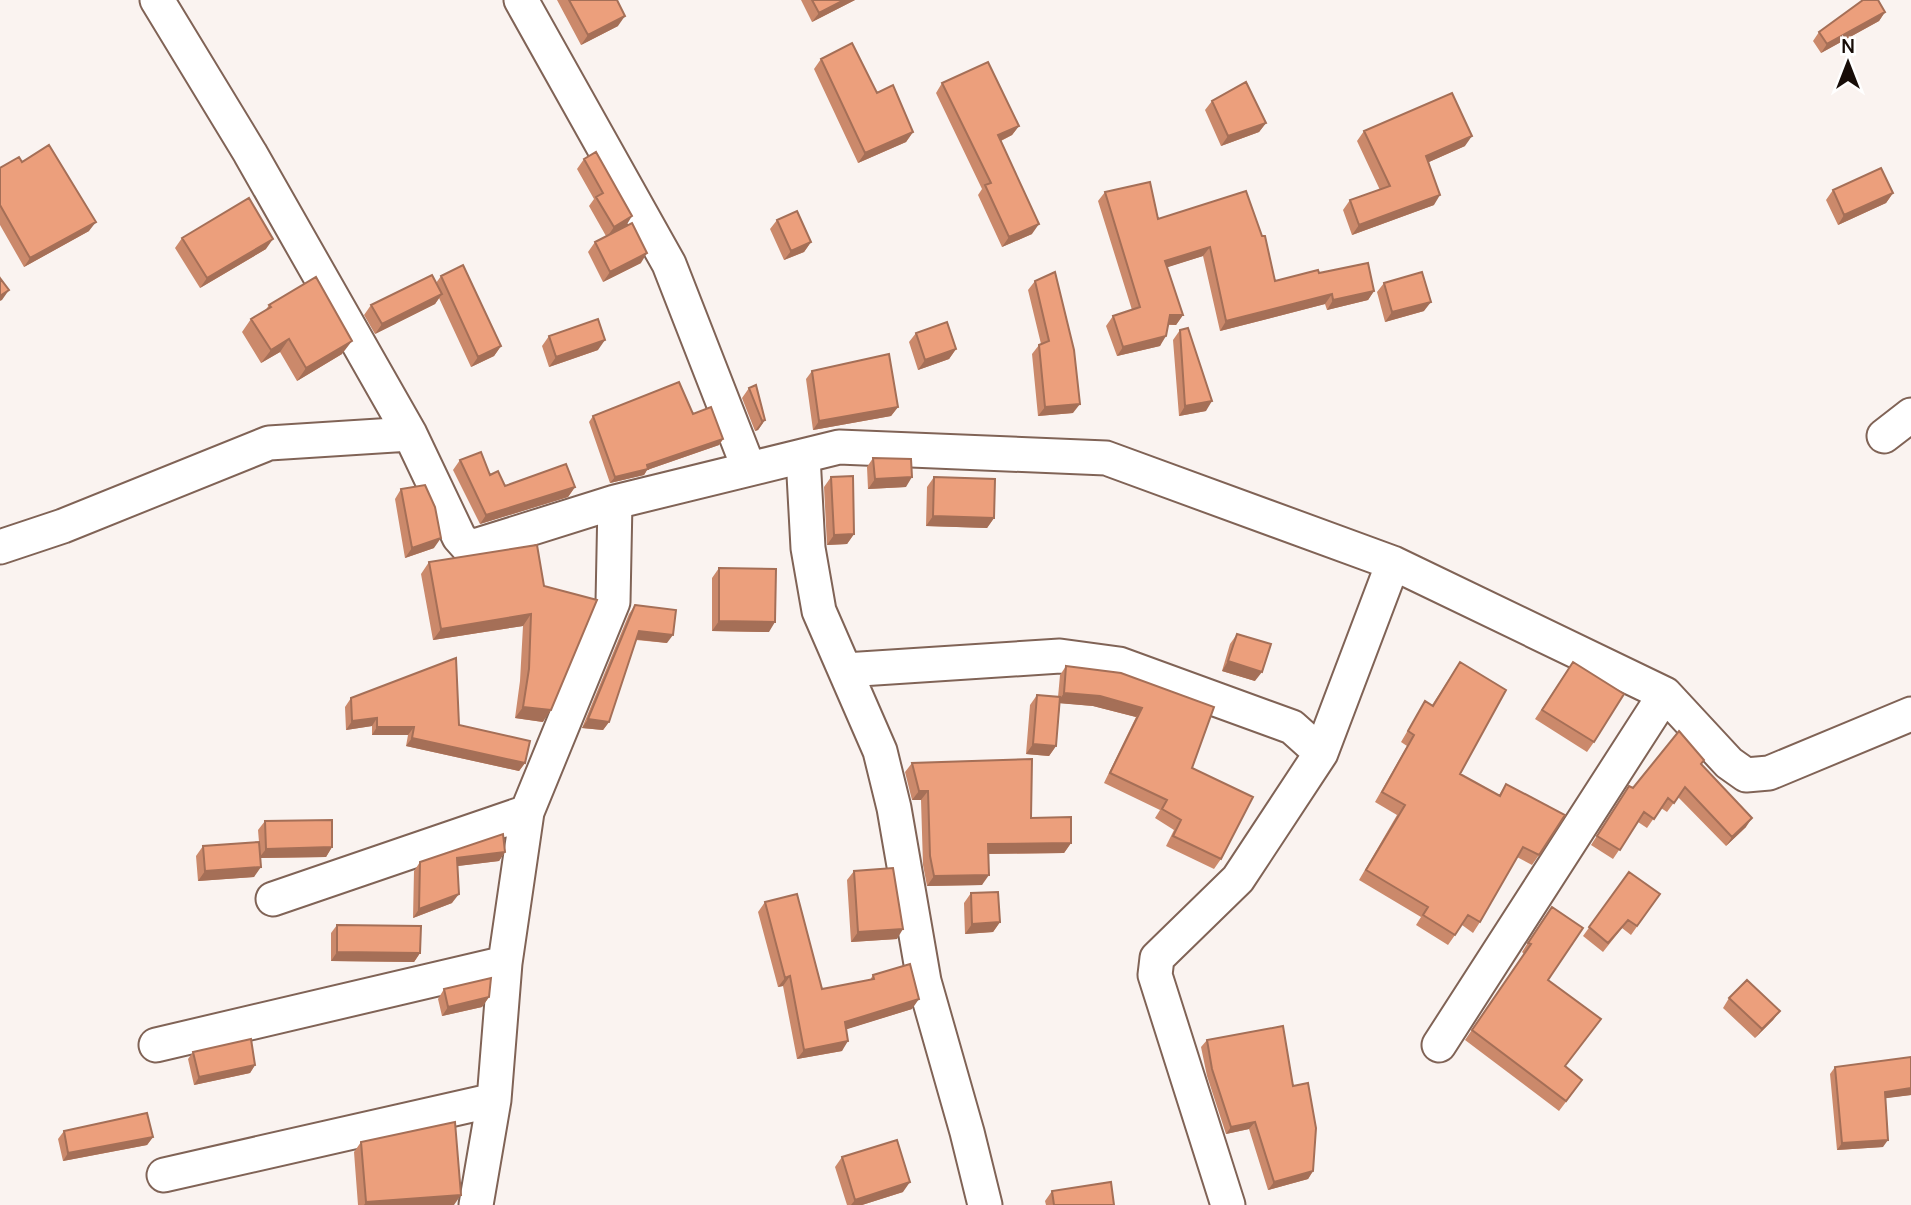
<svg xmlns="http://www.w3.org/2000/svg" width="1911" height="1205" viewBox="0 0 1911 1205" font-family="Manrope,sans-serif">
	<rect width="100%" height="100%" fill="#faf3f0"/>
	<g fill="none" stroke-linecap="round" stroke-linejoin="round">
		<defs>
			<path id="minor" d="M157 0 250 153 410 434 459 537 467 546 478 545 615 502 839 447 1106 458 1393 563 1665 694 1729 763 1746 775 1769 773 1911 714
				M521 0 669 264 749 469
				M1884 436 1911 415
				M803 456 808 548 819 611 880 751 894 808 924 981 967 1132 985 1205
				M0 547 63 526 269 443 410 434
				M845 670 1060 656 1119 664 1292 727 1321 753
				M273 899 527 812
				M156 1045 505 963
				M1439 1045 1665 694
				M164 1175 494 1100
				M476 1205 494 1100 505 963 527 812 613 602 615 502
				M1228 1205 1155 975 1157 958 1238 879 1321 753 1393 563"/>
		</defs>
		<use href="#minor" stroke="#806356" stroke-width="37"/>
		<use href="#minor" stroke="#fff" stroke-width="33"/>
	</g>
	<path fill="#cb896b" d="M557 0H617L618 26 581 45Z
		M801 0H855L812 22Z
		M1885 12 1879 21 1821 53 1813 41 1819 32Z
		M821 59 877 93 913 132 906 142 858 163 814 69Z
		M942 83 1019 126 1012 135 1001 141 1032 234 1002 247 978 195 982 189 936 93Z
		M1212 101 1266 123 1259 132 1221 146 1205 110Z
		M1364 131 1465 146 1429 162 1434 205 1352 235 1343 210 1350 200 1380 190 1357 141Z
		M584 159 626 226 614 233 641 263 603 282 588 252 595 242 606 236 589 206 594 199 577 169Z
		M22 162 89 231 24 267 0 225V168Z
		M1833 190 1893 193 1886 203 1838 225 1826 200Z
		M1105 192 1158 219 1275 281 1319 273 1374 291 1368 300 1327 310 1325 304 1220 331 1203 256 1167 267 1183 315 1176 325H1168L1160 346 1117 356 1106 326 1113 316 1132 310 1098 201Z
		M777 220 811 242 804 252 784 260 770 229Z
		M182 238 266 249 200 288 175 248Z
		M441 276 501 346 494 356 471 367 439 298 435 304 375 334 364 315 371 305 436 283Z
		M1035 281 1073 413 1038 416 1032 354 1039 345 1041 344 1028 290Z
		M1384 283 1424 311 1385 322 1377 292Z
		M269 305 342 354 297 381 280 352 261 363 242 332 251 319 265 311Z
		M1180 330 1206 411 1179 416 1173 340Z
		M916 333 956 349 949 359 918 370 909 342Z
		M549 336 598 350 549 367 542 346Z
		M812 371 898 407 891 416 813 430 806 379Z
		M749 388 765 420 758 430 755 431 742 398Z
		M693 414 723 439 719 445 647 470 644 475 610 483 589 422 593 416Z
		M873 458 906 487 868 489 867 467Z
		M460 460 505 486 575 487 568 497 480 524 453 470Z
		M831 477 854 534 847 544 827 545 824 487Z
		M934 477 994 518 987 528 926 526 927 487Z
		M401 489 434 548 405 558 395 499Z
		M537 545 543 722 515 718 520 681 523 626 433 640 421 574 429 562Z
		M719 568 769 632 712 631V578Z
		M635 605 667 643 636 640 609 722 603 730 582 728 629 614Z
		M1237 634 1255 681 1222 671 1230 644Z
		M1460 662V774L1499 795 1506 784 1539 855 1532 865 1517 857 1480 922 1473 933 1462 925 1448 945 1416 925 1421 917 1359 880 1397 815 1375 802 1407 746 1401 742 1425 701 1432 705Z
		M1573 662 1594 742 1587 752 1535 719Z
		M1066 666 1121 673 1192 768 1221 859 1214 869 1166 846 1174 830 1155 818 1160 810 1104 783 1136 717 1093 706 1060 703 1056 746 1049 756 1026 754 1030 705 1037 695 1058 697 1060 675Z
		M351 698 459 725 525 763 519 771 406 746 408 735H372V726L346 730 345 707Z
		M912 763 1031 818 1071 843 1064 853 988 854 982 885 927 886 923 865 921 800H912L905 772Z
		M1701 764 1746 827 1726 846 1678 797 1667 812 1661 808 1647 828 1638 822 1613 859 1591 845 1623 795 1633 788Z
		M265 821 332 847 326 857 260 858 254 877 198 881 196 856 203 846 259 842 258 830Z
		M505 852 499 861 457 866 452 903 413 918 414 871 420 862Z
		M854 871 897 939 851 942 847 880Z
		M1629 872 1660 894 1631 935 1622 928 1603 952 1583 936Z
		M971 893 1000 922 993 932 965 934 964 903Z
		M765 902 822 989 870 980 873 975 912 1009 846 1029 842 1051 797 1059 783 986 778 987 758 912Z
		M1545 916 1548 980 1565 1067 1575 1090 1559 1111 1465 1040 1524 954 1522 952Z
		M337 925 420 953 414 962 331 961V933Z
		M444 989 489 997 482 1007 442 1016 438 999Z
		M1729 998 1780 1011 1773 1020 1755 1038 1723 1008Z
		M1207 1040 1293 1086 1313 1171 1308 1179 1268 1190 1249 1129 1226 1134 1207 1076 1201 1047Z
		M193 1052 255 1065 250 1073 194 1085 188 1059Z
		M1835 1067 1911 1095 1885 1098 1883 1147 1837 1150 1830 1074Z
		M64 1131 153 1137 147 1145 63 1161 58 1139Z
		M361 1142 454 1205H358L354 1152Z
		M842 1157 903 1192 862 1205H847L835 1167Z
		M1052 1191 1114 1205H1046L1045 1201Z"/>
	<path fill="#a56f57" d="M844 0H855L812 22 819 13Z
		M1885 12 1879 21 1821 53 1827 44Z
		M625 16 618 26 581 45 588 35Z
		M1266 123 1259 132 1221 146 1228 136Z
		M1019 126 1012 135 992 145 998 135Z
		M913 132 906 142 858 163 865 153Z
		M1472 136 1465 146 1420 166 1426 156Z
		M1893 193 1886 203 1838 225 1844 215Z
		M1440 195 1434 205 1352 235 1359 225Z
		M632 216 626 226 607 237 614 227Z
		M96 222 89 231 24 267 30 258Z
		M1039 224 1032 234 1002 247 1009 237Z
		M273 239 266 249 200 288 207 278Z
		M811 242 804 252 784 260 791 251Z
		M1210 247 1203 256 1159 270 1165 261Z
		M647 253 641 263 603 282 610 272Z
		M9 290 2 300 0 301V296Z
		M1374 291 1368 300 1327 310 1333 300Z
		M442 294 435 304 375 334 382 324Z
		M1332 294 1325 304 1220 331 1226 321Z
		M1431 302 1424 311 1385 322 1392 312Z
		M1170 315H1183L1176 325 1163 324Z
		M1166 336 1160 346 1117 356 1123 347Z
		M289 339 280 352 261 363 271 350Z
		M605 340 598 350 549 367 556 357Z
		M352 341 342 354 297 381 306 368Z
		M501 346 494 356 471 367 478 357Z
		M956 349 949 359 918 370 925 360Z
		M1212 401 1206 411 1179 416 1185 406Z
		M1080 404 1073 413 1038 416 1045 407Z
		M898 407 891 416 813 430 819 421Z
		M765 420 758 430 755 431 762 421Z
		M723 439 719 445 647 470 644 475 610 483 615 477Z
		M912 477 906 487 868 489 875 479Z
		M575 487 568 497 480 524 486 515Z
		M933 516 994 518 987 528 926 526Z
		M854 534 847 544 827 545 834 535Z
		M441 538 434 548 405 558 412 548Z
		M531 614 523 626 433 640 441 629Z
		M719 621 775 622 769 632 712 631Z
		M639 631 673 635 667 643 633 639Z
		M1228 661 1262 672 1255 681 1222 671Z
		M1064 693 1100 696 1142 708 1136 717 1093 706 1057 703Z
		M523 707 551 710 543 722 515 718Z
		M377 718 372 726 346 730 352 721Z
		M588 719 609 722 603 730 582 728Z
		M377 727H414L408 735H372Z
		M412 738 525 763 519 771 406 746Z
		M1033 744 1056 746 1049 756 1026 754Z
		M919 791H928L921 800H912Z
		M1752 818 1746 827 1726 846 1732 837Z
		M1071 843 1064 853 981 854 988 844Z
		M332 847 326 857 259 858 266 849Z
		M505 852 499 861 450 867 457 858Z
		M261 867 254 877 198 881 205 871Z
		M989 875 982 885 927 886 934 876Z
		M459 894 452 903 413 918 419 909Z
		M1000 922 993 932 965 934 972 924Z
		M903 929 897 939 851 942 858 932Z
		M337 952 420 953 414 962 331 961Z
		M790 976 783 986 778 987 785 978Z
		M489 997 482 1007 442 1016 448 1007Z
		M919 999 912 1009 838 1032 845 1022Z
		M1780 1011 1773 1020 1755 1038 1762 1029Z
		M848 1041 842 1051 797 1059 804 1050Z
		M255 1065 250 1073 194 1085 199 1077Z
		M1911 1088V1095L1880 1099 1885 1092Z
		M1255 1122 1249 1129 1226 1134 1231 1127Z
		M153 1137 147 1145 63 1161 68 1153Z
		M1888 1140 1883 1147 1837 1150 1842 1143Z
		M1313 1171 1308 1179 1268 1190 1274 1182Z
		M910 1182 903 1192 862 1205H851L855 1200Z
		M461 1195 454 1205H364L366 1202Z"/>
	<path fill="#ec9f7c" stroke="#a56f57" stroke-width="2" d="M569 0H617L625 16 588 35Z
		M812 0H844L819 13Z
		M1863 0H1878L1885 12 1827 44 1819 32Z
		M852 43 877 93 893 85 913 132 865 153 821 59Z
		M988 62 1019 126 998 135 1039 224 1009 237 985 185 991 183 942 83Z
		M1246 82 1266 123 1228 136 1212 101Z
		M1452 93 1472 136 1426 156 1440 195 1359 225 1350 200 1390 186 1364 131Z
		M49 145 96 222 30 258 0 205V168L19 157 22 162Z
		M596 152 632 216 614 227 596 197 603 193 584 159Z
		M1881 168 1893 193 1844 215 1833 190Z
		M1150 182 1158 219 1246 191 1262 236H1265L1275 281 1318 270 1319 273 1368 263 1374 291 1333 300 1332 294 1226 321 1210 247 1165 261 1183 315H1170L1166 336 1123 347 1113 316 1140 307 1105 192Z
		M249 198 273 239 207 278 182 238Z
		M797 211 811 242 791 251 777 220Z
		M632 223 647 253 610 272 595 242Z
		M463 265 501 346 478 357 441 276Z
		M1055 272 1074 350 1080 404 1045 407 1039 345 1049 341 1035 281Z
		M1422 272 1431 302 1392 312 1384 283Z
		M432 275 442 294 382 324 371 305Z
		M316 277 352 341 306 368 289 339 271 350 251 319 271 307 269 305Z
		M0 278 9 290 0 296Z
		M598 319 605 340 556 357 549 336Z
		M947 322 956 349 925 360 916 333Z
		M1188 328 1212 401 1185 406 1180 330Z
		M889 354 898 407 819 421 812 371Z
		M679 382 693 414 711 407 723 439 647 465 648 469 615 477 593 416Z
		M756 385 765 420 762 421 749 388Z
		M481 452 490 475 498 471 505 486 566 464 575 487 486 515 460 460Z
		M873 458 911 459 912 477 875 479Z
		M853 476 854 534 834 535 831 477Z
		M934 477 995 479 994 518 933 516Z
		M425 485 435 507 441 538 412 548 401 489Z
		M537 545 544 586 597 600 551 710 523 707 529 669 531 614 441 629 429 562Z
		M719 568 776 569 775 622 719 621Z
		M635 605 676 610 673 635 639 631 609 722 588 719Z
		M1237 634 1271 644 1262 672 1228 661Z
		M456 658 459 725 530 741 525 763 412 738 414 727H377V718L352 721 351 698Z
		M1460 662 1506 690 1460 774 1500 796 1506 784 1565 815 1539 855 1523 847 1480 922 1468 915 1455 935 1423 915 1428 907 1366 870 1405 805 1382 792 1414 735 1408 731 1425 701 1433 706Z
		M1573 662 1624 694 1594 742 1542 710Z
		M1066 666 1121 673 1214 707 1192 768 1253 797 1221 859 1173 836 1181 820 1162 809 1167 800 1110 773 1142 708 1100 696 1064 693Z
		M1037 695 1060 697 1056 746 1033 744Z
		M1679 731 1704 760 1701 764 1752 818 1732 837 1685 787 1674 803 1668 798 1654 819 1644 812 1620 850 1597 836 1629 786 1633 788Z
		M1032 759 1031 818 1071 817V843L988 844 989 875 934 876 930 856 928 791H919L912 763Z
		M332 820V847L266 849 265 821Z
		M503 834 505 852 457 858 459 894 419 909 420 862Z
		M259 842 261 867 205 871 203 846Z
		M893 868 903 929 858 932 854 871Z
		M1629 872 1660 894 1637 926 1628 920 1608 943 1589 927Z
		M998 892 1000 922 972 924 971 893Z
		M797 894 822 989 874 979 873 975 910 964 919 999 845 1022 848 1041 804 1050 790 976 785 978 765 902Z
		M1552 907 1583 928 1548 980 1601 1019 1565 1066 1582 1080 1566 1101 1472 1030 1531 944 1528 943Z
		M337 925 421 926 420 953 337 952Z
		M491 978 489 997 448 1007 444 989Z
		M1747 980 1780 1011 1762 1029 1729 998Z
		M1283 1026 1293 1086 1308 1083 1316 1128 1313 1171 1274 1182 1255 1122 1231 1127 1212 1069 1207 1040Z
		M251 1039 255 1065 199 1077 193 1052Z
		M1911 1057V1088L1885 1092 1888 1140 1842 1143 1835 1067Z
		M147 1113 153 1137 68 1153 64 1131Z
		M455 1122 461 1195 366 1202 361 1142Z
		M897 1140 910 1182 855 1200 842 1157Z
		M1111 1182 1114 1205H1054L1052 1191Z"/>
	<g transform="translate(1848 63)" stroke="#ffffff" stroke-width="5" paint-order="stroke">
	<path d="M0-5L12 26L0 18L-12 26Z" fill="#180d08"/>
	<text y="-10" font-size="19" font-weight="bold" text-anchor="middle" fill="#180d08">N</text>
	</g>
</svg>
